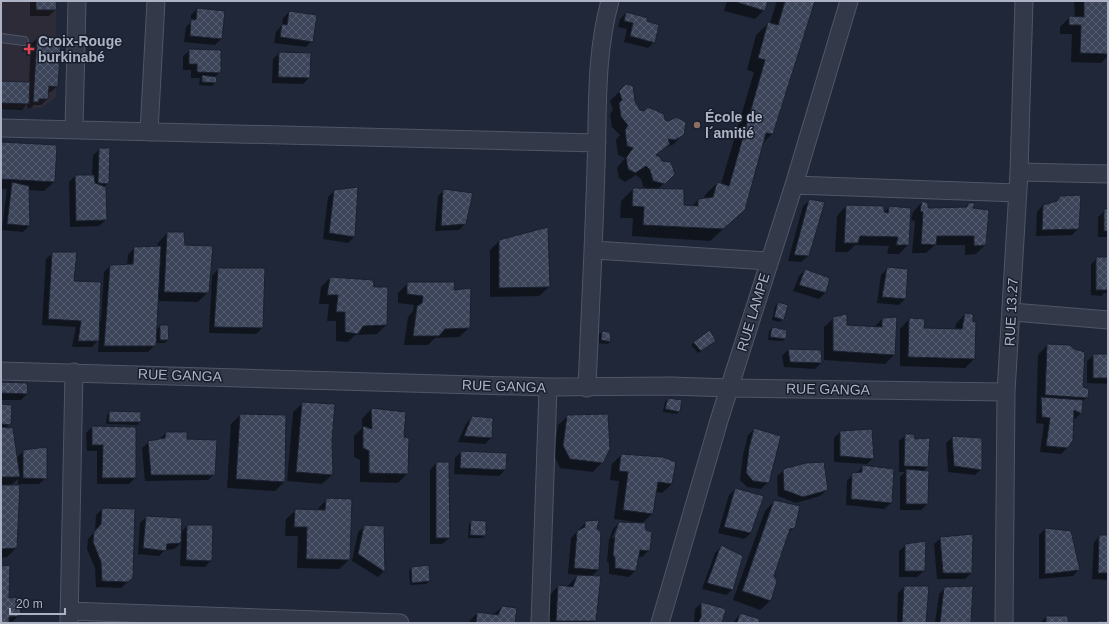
<svg xmlns="http://www.w3.org/2000/svg" width="1109" height="624" viewBox="0 0 1109 624" font-family="Arial,sans-serif">
	<defs>
		<pattern id="building-cross-hatch" width="8" height="8" patternUnits="userSpaceOnUse"><rect width="8" height="8" fill="#3b4458"/><path d="M0 0l8 8M0 8l8-8" fill="none" stroke="#555d6e"/></pattern>
	</defs>
	<rect width="100%" height="100%" fill="#1f2738"/>
	<path fill="#2e2b39" d="M1 1H56V97L42 108H1Z"/>
	<path fill="#0007" fill-rule="evenodd" d="M30 1H56L55 10 49 16H30Z
		M727 1H767L764 10 755 19 724 11Z
		M777 1H813L772 134 762 144 744 210 710 241 632 236 633 218H620L621 201 633 189H644L641 179 636 175 625 182 619 178 617 168 625 158 618 155 616 140 620 135 612 127 610 114 613 110 610 101 626 85 639 111 664 121 683 134 674 144 663 149 656 156 674 174 658 189 683 206 691 207 698 200 704 199 705 195 717 183 721 184 754 72 747 70 756 35 769 23H770Z
		M1074 1H1108V56L1101 63 1071 62 1072 34H1060V27L1070 17 1075 18Z
		M197 9 224 12 221 39 215 45 184 42 186 27 191 22V15Z
		M289 12 312 41 306 47 274 43 276 32 282 25 283 18Z
		M626 13 645 22 654 42 648 48 624 42 627 29 618 27 620 19Z
		M37 38 57 86 51 92H48L47 99 41 105H34L31 108H27V104L22 110 1 109V83H29L31 44Z
		M190 50 220 72 214 78 215 83 212 86 199 85 200 78H191V70H183V56Z
		M279 53 309 78 303 84 272 83 273 59Z
		M1 143 54 182 44 191 29 190V226L23 232 2 230 7 189H1Z
		M100 149 108 183 105 186 106 220 99 226 70 227 69 182 75 176H92L93 155Z
		M444 190 465 224 459 230 435 231 438 196Z
		M334 191 354 237 348 243 323 239 328 197Z
		M1061 197 1078 229 1072 235 1036 236 1037 212 1043 205 1056 202Z
		M810 200 808 256 801 262 788 261 803 206Z
		M922 202 927 209 964 208 968 204 985 245 976 254 965 255V245H935L926 253H912L915 221 911 220 913 212Z
		M846 206 883 214 889 207 908 245 899 254H887L889 246 855 245 848 252H835L837 216Z
		M1105 210H1108V237H1098V217Z
		M167 233 184 246 208 292 198 302 157 301 155 345 148 352H98L99 339 92 347H72L76 327 42 325 46 259 53 253 99 321H101L104 272 110 266 127 265 128 255 134 248 157 247 158 243Z
		M499 241 549 287 539 296 490 297V250Z
		M1097 258H1108V293H1104L1101 296 1091 295V264Z
		M888 268 905 299 899 305 877 303 881 275Z
		M218 269 262 328 256 334 209 333 212 276Z
		M805 270 825 293 819 299 793 291 799 276Z
		M330 278 373 288 386 325 377 334 355 335 348 342 336 341V321H327L329 304H319L321 287Z
		M408 283 453 291 469 328 459 337 435 338 428 345H404L408 317 413 311 414 305 398 303V293Z
		M778 304 783 319 780 322 772 320 775 306Z
		M965 314 974 359 965 368 900 366V329L909 319 923 329 955 330 956 324Z
		M834 318 846 326 874 327 882 319 894 355 885 364 824 360V327Z
		M160 326 168 340 165 343H157V329Z
		M772 328 785 339 782 341 768 340 769 331Z
		M602 332 610 342 607 344 599 343V334Z
		M715 341 698 353 691 345 694 342Z
		M1047 345 1082 387 1087 397 1082 402 1081 413 1075 419 1073 418 1067 448 1061 454 1040 452 1044 424 1036 423 1038 355Z
		M788 350 820 351 821 363 815 369 784 367 782 356Z
		M1094 355H1108V384L1087 383V361Z
		M1 383 26 384 27 394 21 400H1Z
		M668 399 679 411 677 414 663 412 665 402Z
		M303 403 332 475 322 484 287 481 293 412Z
		M1 405 10 424 5 428 16 458 24 451 46 478 39 484H19L16 548 7 557 1 558ZM18 479V486H10Z
		M371 409 405 413 403 438 407 474 398 483 360 482V460L354 457V436L362 428V419Z
		M109 412 140 413V422L137 425 106 424 107 415Z
		M240 415 284 482 275 491 227 488 231 424Z
		M568 416 602 462 593 472 560 468 554 455 558 425Z
		M472 417 492 419 491 438 485 444 458 442 466 424Z
		M92 427 135 478 129 484H97V451H87L86 433Z
		M755 429 768 482 761 489 747 487 740 480 743 455 748 435Z
		M840 432 873 458 867 464 834 462V438Z
		M166 433 186 440 214 474 208 480 145 481 142 448 149 442 160 439Z
		M906 435 914 440 927 467 923 471 927 504 921 510H900V477L905 472H899V441Z
		M953 437 981 469 975 475 948 472 946 443Z
		M461 452 506 454 505 470 499 476 454 474 455 458Z
		M621 455 672 484 662 493 655 492 652 514 641 524 649 550 642 557 638 556 635 571 629 577 609 574V564L607 561 609 540 613 529 619 523 636 524V522L614 519 619 481 610 480 612 464ZM616 528H618L614 538H612Z
		M436 463 449 538 442 544H430V470Z
		M863 466 891 503 884 509 846 505 847 481 853 474H856Z
		M784 470 827 490 820 496 796 503 778 496 777 476Z
		M735 489 751 533 744 539 718 533 729 495Z
		M326 500 349 560 339 569 297 568 298 536H285L286 519 296 510H317Z
		M774 501 794 527 787 534 773 576 776 581 770 601 760 610 733 600 765 511Z
		M102 509 132 578 121 588 96 587 95 568 87 549 88 539 95 531 96 515Z
		M146 517 181 519V532L187 526 211 560 205 567 180 566 181 543 174 549 165 550 159 556 138 554 140 523Z
		M472 521 485 536 482 538H468L469 524Z
		M586 522 596 530 598 570 591 577 595 621 593 623H547L549 596 558 586 567 587 578 575 568 574 571 538Z
		M365 526 383 527 384 571 378 577 352 561 358 532Z
		M1045 529 1079 569 1073 576 1039 579V535Z
		M1100 536H1108V580L1092 579 1094 542Z
		M941 538 971 573 965 579H937L934 544Z
		M906 545 924 571 917 577H899V551Z
		M721 547 733 589 726 595 702 589 715 553Z
		M1 567 8 599 19 615 11 623H1Z
		M411 568 429 581 426 584 410 585 409 571Z
		M904 587 925 623H897L898 593Z
		M945 588 970 623H935L939 594Z
		M701 603 721 623H694L695 609Z
		M502 607 514 623H468L477 613 493 615Z
		M740 614 758 623H733Z
		M1046 617 1067 623H1040Z"/>
	<path fill="url(#building-cross-hatch)" stroke="#1a202f" d="M36 1H57L56 10H36Z
		M733 1H768L765 11Z
		M785 1H815L773 134 766 133 745 210 723 229 643 225 644 207 632 206 633 188 684 189V205L698 206V199L713 197 717 182 729 186 765 60 758 58 768 22 778 25Z
		M1084 1H1108V54L1080 53 1081 25H1069V16L1084 17Z
		M197 8 225 11 222 39 190 36 191 19 196 20Z
		M289 11 317 15 313 42 280 37 282 24 287 25Z
		M626 12 648 18 647 21 659 25 655 43 630 36 633 23 624 21Z
		M37 37 61 38 58 87 49 86 48 99H39V102H33Z
		M189 49 221 50V73L197 72V64H189Z
		M279 52 311 53 310 78 278 77Z
		M202 75 217 77 216 83 202 82Z
		M1 81 30 82 29 104 1 103Z
		M626 84 633 86 635 101 640 110 644 111 648 107 664 114 665 120 669 121 676 117 686 122 684 135 675 140 668 139 670 144 656 155 661 158 662 161 671 162 675 174 665 184 653 181 650 170 646 166 635 173 628 169 626 158 633 148 627 146 625 130 628 125 621 117 619 103 622 100 619 91Z
		M1 142 57 145 55 182 1 179Z
		M99 148H110L109 184 98 183Z
		M75 175H94L95 183 106 187 107 220 76 221Z
		M12 182 29 186 30 226 7 224Z
		M358 187 355 237 329 233 334 190Z
		M443 189 473 193 466 224 441 226Z
		M1081 195 1079 229 1042 230 1043 205 1057 201 1060 196Z
		M809 199 825 202 809 256 794 255Z
		M922 201 928 203V208L967 207 968 203H975L973 208 989 210 986 245 974 246V236H937L936 245 921 244 923 212 920 211Z
		M846 205 884 206V212L888 213 889 206 911 208 909 245H896L898 237 860 236 858 243H844Z
		M1104 209H1108V231H1104Z
		M548 227 550 287 499 288V240Z
		M167 232H184L185 245 213 246 209 293 164 292Z
		M161 246 156 346H104L110 265 133 264 134 247Z
		M52 252H77L74 281 101 282 99 341H78L81 321 48 319Z
		M1096 257H1108V290H1096Z
		M887 267 908 269 906 299 882 297Z
		M218 268H265L263 328 214 327Z
		M805 269 830 278 826 293 799 285Z
		M330 277 373 280 374 287H388L387 325 363 326 358 334 345 332V312H336L338 295H327Z
		M407 282H455L454 290 471 288 470 328 445 329 439 336H413L417 306 422 303 423 296 407 294Z
		M778 302 788 305 784 320 774 317Z
		M965 313 973 314V322L976 321 975 359 908 357 909 318 925 319 924 328 962 329Z
		M847 314V325L882 327V318L897 317 895 355 833 351V317Z
		M160 325H168L169 340H160Z
		M772 327 787 330 786 339 770 337Z
		M710 330 716 341 701 351 693 342Z
		M602 331 610 332 611 342 601 340Z
		M1047 344 1070 345 1074 349 1085 352 1083 387 1089 389 1088 398 1045 395Z
		M788 349 821 350 822 363 790 362Z
		M1093 354H1108V378H1093Z
		M1 382 27 383 28 394 1 393Z
		M1041 397 1083 400 1082 414 1074 410 1073 440 1068 448 1046 446 1050 418 1042 417Z
		M668 398 682 400 680 412 665 409Z
		M302 402 335 404 332 440 333 475 296 472Z
		M1 404 12 405 11 425 1 424Z
		M371 408 406 412 404 437 409 438 408 474 369 473V451L363 448V426L372 429Z
		M109 411 141 412V422H109Z
		M240 414 286 415 285 482 236 479Z
		M608 414 610 449 603 463 570 459 563 446 567 415Z
		M472 416 493 418 492 438 464 436Z
		M92 426 136 427V478H102L103 445H92Z
		M1 427 13 428 20 477H1Z
		M754 428 781 436 769 483 753 481 746 473 749 448Z
		M872 429 874 459 840 456V431Z
		M166 432H187V439L217 440 215 475H151L148 441 165 438Z
		M905 434H914L915 439 930 438 928 467 904 466Z
		M952 436 982 438V470L954 466Z
		M47 447V479L23 478V450Z
		M461 451 507 453 506 470 460 468Z
		M621 454 663 457 676 462 672 484 658 482 653 514 623 510 628 472 619 471Z
		M436 462H449L450 538H436Z
		M824 462 828 490 803 497 784 490 783 469 806 463Z
		M862 465 894 469 892 503 851 499 852 473 862 472Z
		M906 469 929 471 928 504H906Z
		M1 485H20L17 548 1 549Z
		M735 488 764 496 751 533 724 527Z
		M326 498 352 499 350 560 306 559 307 527H294L295 509 325 510Z
		M774 500 800 506 795 528 790 529 774 576 777 581 771 601 742 591Z
		M102 508 135 509 133 578 128 582 102 581 101 562 93 542 94 532 101 524Z
		M146 516 182 518 181 543 167 544 166 551 143 548Z
		M471 520 486 521V536L470 535Z
		M599 520 597 529 601 532 599 570 574 568 577 531 585 527V521Z
		M619 522 645 523 646 530 652 532 650 551 640 550 636 571 615 568V558L613 555 615 533Z
		M187 525H213L212 561 186 560Z
		M364 525 384 526 385 572 358 554Z
		M1045 528 1071 531 1080 570 1045 574Z
		M973 534 972 573H943L940 537Z
		M1099 535H1108V573H1098Z
		M926 541 925 571H905V544Z
		M721 545 743 556 733 590 707 583Z
		M10 565 9 598 21 597 20 616 9 617V623H1V566Z
		M429 565 430 581 412 583 411 567Z
		M577 575 601 576 596 621H556L558 585 573 587Z
		M904 586H929L926 623H902Z
		M973 586 971 623H940L944 587Z
		M701 602 726 609 722 623H698L701 617Z
		M502 606 517 608 515 623H476L477 612 498 615Z
		M740 613 760 619 759 623H737Z
		M1046 616H1068V623H1046Z
		M1097 621H1108V623H1097Z"/>
	<g fill="none" stroke-linecap="round" stroke-linejoin="round">
		<defs>
			<path id="lane" d="M1 38 24 41"/>
			<path id="street" d="M1 128 597 143
				M74 129 77 1
				M149 132 156 1
				M1019 172 1108 174
				M794 185 1018 193
				M594 250 769 261
				M1012 312 1108 320
				M1 371 548 387 671 386 730 388 1006 392
				M587 388C590 314 594 241 596 167 598 111 595 55 610 1
				M69 611 400 623
				M69 623 74 372
				M540 623 548 387
				M660 623 720 417 794 185 849 1
				M1004 623 1006 392 1019 172 1024 1"/>
		</defs>
		<use href="#lane" stroke="#505666" stroke-width="10"/>
		<use href="#street" stroke="#505666" stroke-width="19"/>
		<use href="#lane" stroke="#333948" stroke-width="8"/>
		<use href="#street" stroke="#333948" stroke-width="17"/>
	</g>
	<path fill="#e0444e" stroke="#191e2d" stroke-width="1.5" d="M27 43h4v4h4v4h-4v4h-4v-4h-4v-4h4z"/>
	<circle fill="#8d6e63" stroke="#191e2d" stroke-width="1.5" cx="697" cy="125" r="4"/>
	<g text-anchor="middle" stroke-width="3" stroke-linejoin="round" paint-order="stroke">
		<g font-size="14" font-weight="bold" fill="#adb3c5" stroke="#191e2d" text-anchor="start">
			<text x="38" y="46">Croix-Rouge<tspan x="38" dy="16">burkinabé</tspan></text>
			<text x="705" y="122">École de<tspan x="705" dy="16">l´amitié</tspan></text>
		</g>
		<g font-size="14" fill="#adb3c5" stroke="#191e2d">
			<text transform="translate(753 312) rotate(-73)" y="5">RUE LAMPE</text>
			<text transform="translate(1011 312) rotate(-87)" y="5">RUE 13.27</text>
			<text transform="translate(180 375) rotate(2)" y="5">RUE GANGA</text>
			<text transform="translate(504 386) rotate(2)" y="5">RUE GANGA</text>
			<text transform="translate(828 389) rotate(1)" y="5">RUE GANGA</text>
		</g>
	</g>
	<rect width="1109" height="624" fill="none" stroke="#adb3c5" stroke-width="4"/>
	<path d="M10 608v6h55v-6" fill="none" stroke="#adb3c5" stroke-width="2"/>
	<text x="16" y="608" font-size="12" fill="#adb3c5" stroke="#191e2d" stroke-width="3" paint-order="stroke">20 m</text>
</svg>
